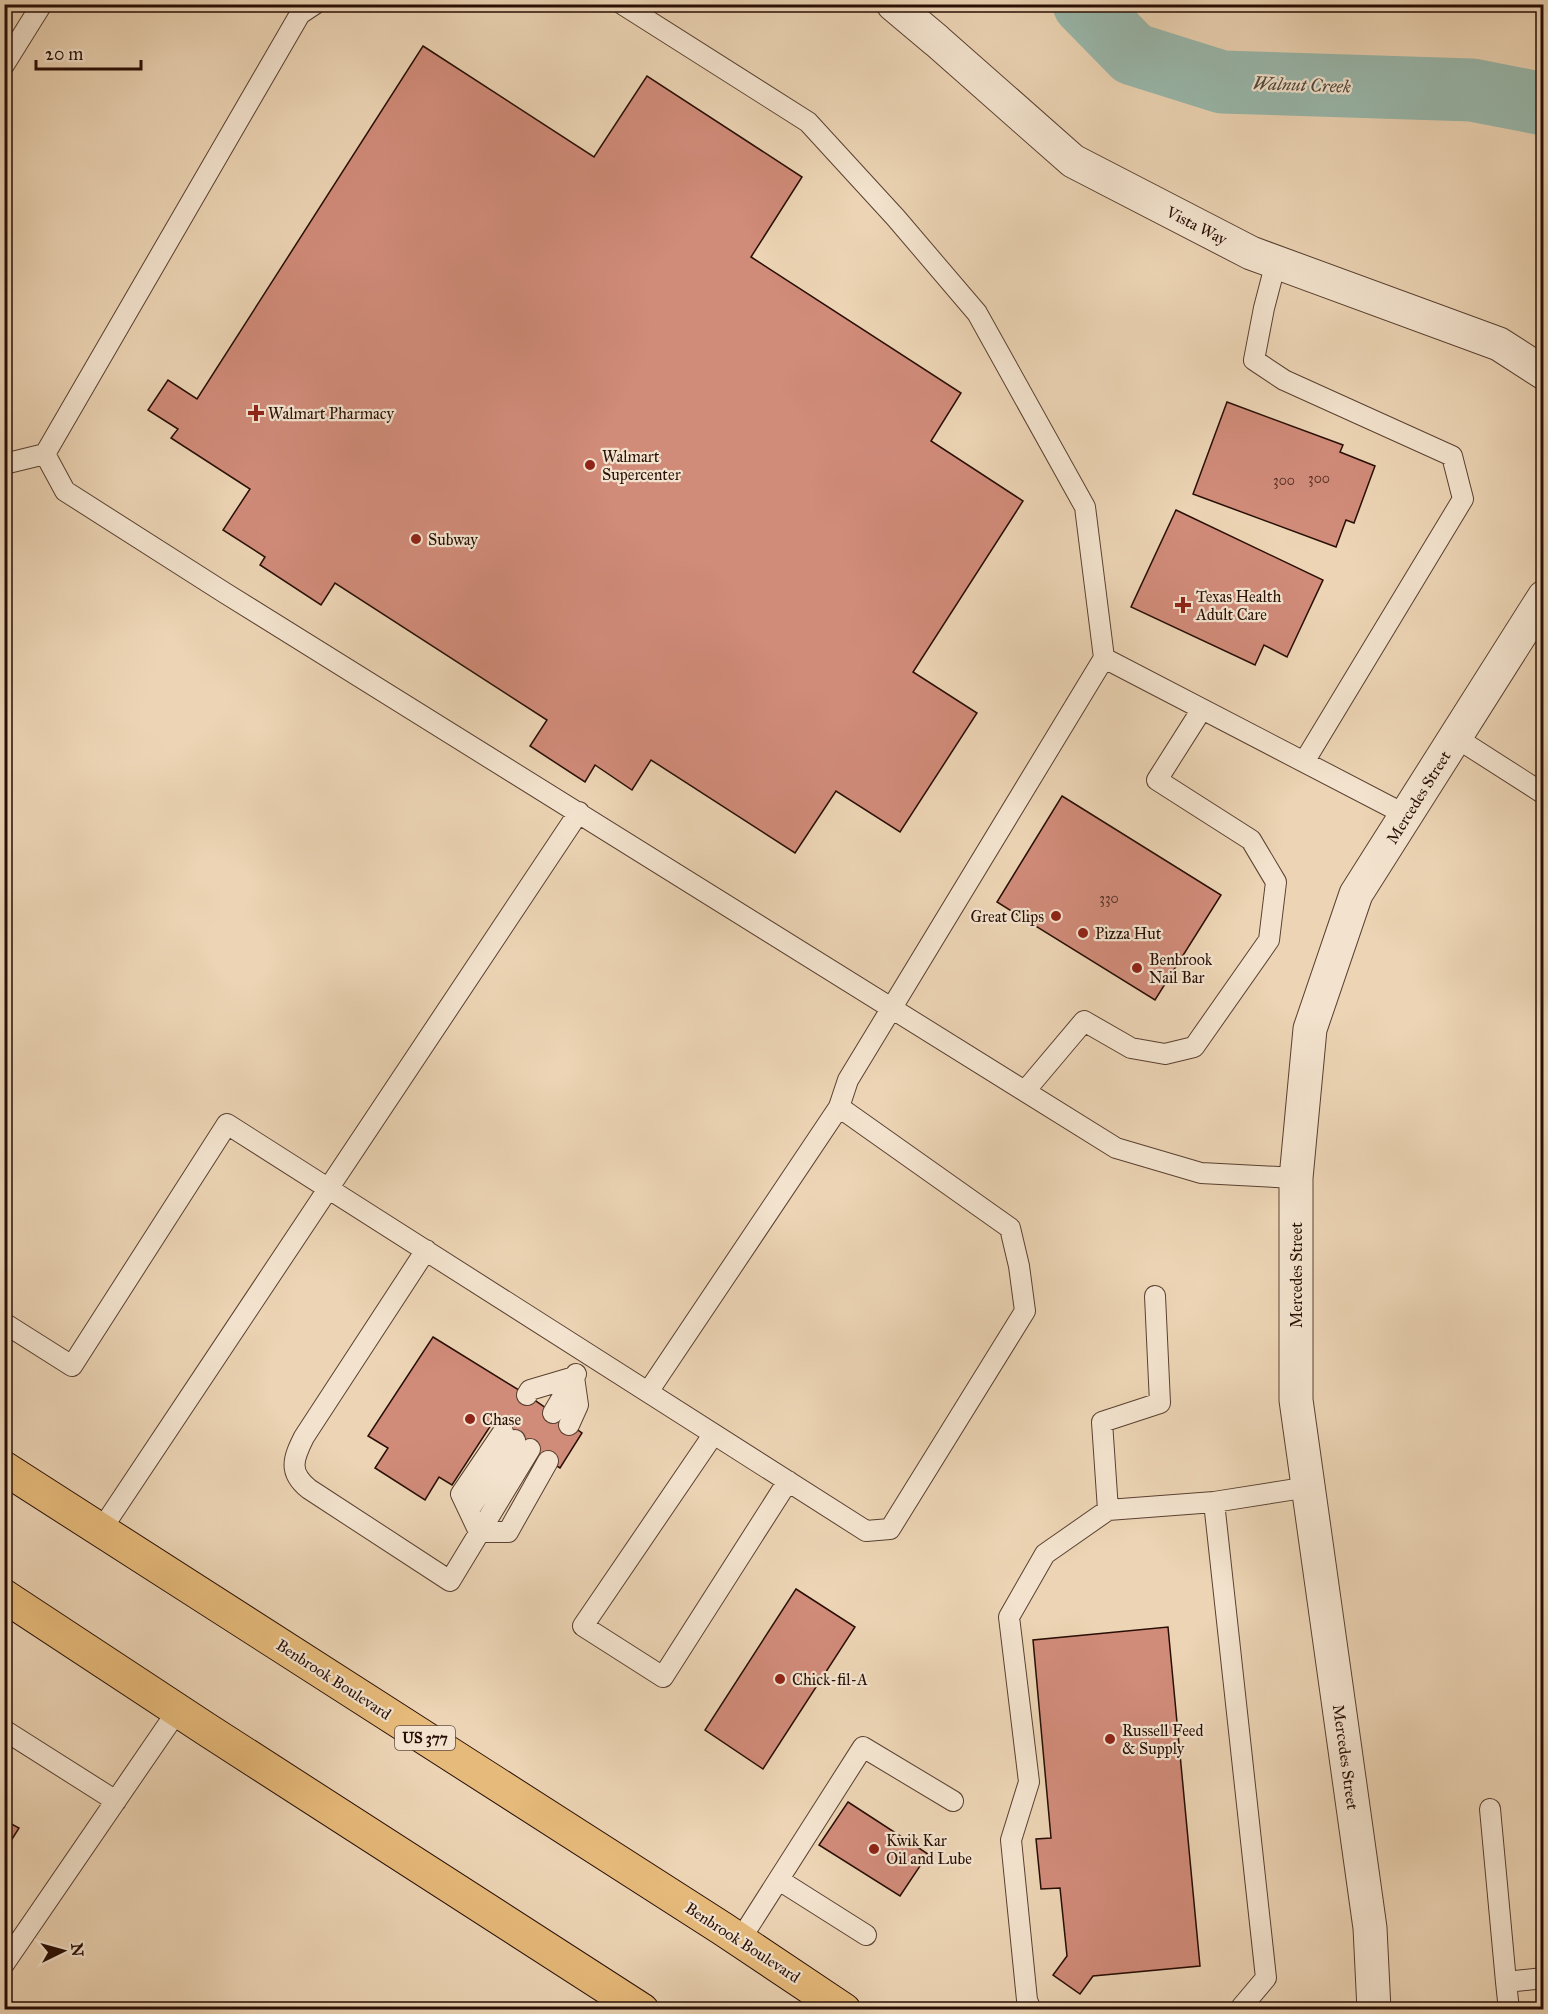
<svg xmlns="http://www.w3.org/2000/svg" width="1548" height="2014" viewBox="0 0 1548 2014" font-family="'IM FELL Great Primer',serif">
	<rect width="100%" height="100%" fill="#ecd4b4"/>
	<filter id="stains"><feTurbulence type="fractalNoise" baseFrequency=".00333" numOctaves="4"/><feColorMatrix values="0 0 0 0 .2 0 0 0 0 .09 0 0 0 0 .02 0 0 0 .5 -.17"/></filter>
	<radialGradient id="worn" r=".72"><stop offset=".6" stop-color="#630" stop-opacity="0"/><stop offset="1" stop-color="#630" stop-opacity=".3"/></radialGradient>
	<g fill="none" stroke-linecap="round" stroke-linejoin="round">
		<path stroke="#99b8ac" stroke-width="63" d="M1084 4 1133 54 1222 82 1472 90 1544 104"/>
	</g>
	<path fill="#d08b79" stroke="#280e05" stroke-width="1.5" d="M423 46 594 157 647 76 802 177 751 257 961 393 931 441 1023 501 913 672 977 713 900 832 836 791 795 853 651 760 632 790 595 765 585 782 530 746 547 720 335 583 321 605 260 565 265 557 223 530 250 489 171 438 178 429 148 410 168 380 197 399Z
		M1227 402 1343 445 1340 452 1375 466 1354 523 1346 520 1336 547 1193 494Z
		M1176 510 1323 580 1287 657 1264 645 1255 665 1131 607Z
		M1062 796 1221 895 1155 1000 997 902Z
		M433 1337 527 1395 582 1433 560 1468 491 1425 452 1485 439 1477 425 1500 375 1468 388 1448 368 1436Z
		M796 1589 855 1627 763 1769 705 1730Z
		M1168 1627 1200 1966 1093 1976 1080 1994 1053 1975 1067 1956 1060 1888 1041 1889 1036 1839 1051 1838 1033 1640Z
		M848 1802 928 1854 900 1896 819 1845Z
		M4 1820 19 1828 4 1852Z
		M1544 1837V1897L1538 1838Z"/>
	<g fill="none" stroke-linecap="round" stroke-linejoin="round">
		<defs>
			<path id="service" d="M315 4 300 14 45 454 65 491 225 593 1116 1148 1201 1173 1296 1178
				M622 4 808 122 896 218 977 313 1085 507 1104 658 1406 815
				M4 65 42 4
				M1276 262 1264 308 1254 360 1284 380 1452 456 1463 499 1304 762
				M4 464 45 454
				M1455 737 1544 794
				M1025 1091 1084 1021 1131 1048 1165 1054 1194 1047 1269 940 1276 882 1251 840 1157 780 1202 709
				M426 1250 304 1437C293 1459 288 1472 309 1489L450 1581 530 1449
				M4 1323 72 1366 227 1124 866 1531 890 1529 1025 1311 1019 1266 1010 1228 839 1107 848 1080 1104 658
				M648 1392 839 1107
				M527 1395 530 1390 574 1377 578 1405 569 1425
				M553 1413 576 1374
				M713 1435 583 1626 663 1677 788 1481
				M469 1510 515 1440
				M1108 1510 1102 1422 1160 1403 1155 1296
				M101 1530 579 812
				M479 1532 461 1494 503 1432
				M479 1532H508L548 1461
				M4 1730 116 1801
				M1490 1809 1506 1982
				M779 1880 866 1935
				M740 1940 863 1747 953 1801
				M4 1964 178 1710
				M1031 2010 1027 2000 1011 1840 1029 1782 1009 1617 1045 1554 1108 1510 1214 1502
				M1239 2010 1266 1978 1214 1502 1309 1487
				M1509 2010 1506 1982 1544 1978"/>
			<path id="tertiary" d="M893 4 937 41 1073 161 1251 253 1499 344 1544 373
				M1374 2010 1370 1928 1296 1400V1178L1310 1029 1356 894 1544 597"/>
			<path id="trunk" d="M4 1468 723 1929 844 2010
				M4 1596 206 1729 642 2010"/>
		</defs>
		<use href="#service" stroke="#594031" stroke-width="22"/>
		<use href="#tertiary" stroke="#594031" stroke-width="35"/>
		<use href="#trunk" stroke="#280e05" stroke-width="35"/>
		<use href="#service" stroke="#f3e3ce" stroke-width="20"/>
		<use href="#tertiary" stroke="#f3e3ce" stroke-width="33"/>
		<use href="#trunk" stroke="#e6ba7a" stroke-width="33"/>
	</g>
	<g fill="#8f2418" stroke="#f3e3ce" stroke-width="2">
		<path d="M253 404h6v6h6v6h-6v6h-6v-6h-6v-6h6z"/>
		<circle cx="590" cy="465" r="6"/>
		<circle cx="416" cy="539" r="6"/>
		<path d="M1180 596h6v6h6v6h-6v6h-6v-6h-6v-6h6z"/>
		<circle cx="1056" cy="916" r="6"/>
		<circle cx="1083" cy="933" r="6"/>
		<circle cx="1137" cy="968" r="6"/>
		<circle cx="470" cy="1419" r="6"/>
		<circle cx="780" cy="1679" r="6"/>
		<circle cx="1110" cy="1739" r="6"/>
		<circle cx="874" cy="1849" r="6"/>
	</g>
	<g text-anchor="middle" stroke-width="4.5" stroke-linejoin="round" paint-order="stroke">
		<g font-size="14" fill="#522d22">
			<text x="1319" y="483">300</text>
			<text x="1284" y="485">300</text>
			<text x="1109" y="903">330</text>
		</g>
		<rect fill="#f3e3ce" stroke="#654e41" stroke-width="1.5" x="395" y="1726" width="60" height="24" rx="4.5"/>
		<g font-size="15" font-weight="bold" fill="#280e05">
			<text x="425" y="1743">US 377</text>
		</g>
		<g font-size="16" fill="#280e05" stroke="#f3e3ce">
			<text transform="translate(1197 225) rotate(27)" y="6">Vista Way</text>
			<text transform="translate(1418 797) rotate(-58)" y="6">Mercedes Street</text>
			<text transform="translate(1296 1275) rotate(-90)" y="6">Mercedes Street</text>
			<text transform="translate(334 1679) rotate(33)" y="6">Benbrook Boulevard</text>
			<text transform="translate(1346 1757) rotate(82)" y="6">Mercedes Street</text>
			<text transform="translate(743 1942) rotate(33)" y="6">Benbrook Boulevard</text>
		</g>
		<g font-size="16" fill="#280e05" stroke="#f3e3ce" text-anchor="start">
			<text x="268" y="419">Walmart Pharmacy</text>
			<text x="602" y="462">Walmart<tspan x="602" dy="18">Supercenter</tspan></text>
			<text x="428" y="545">Subway</text>
			<text x="1196" y="602">Texas Health<tspan x="1196" dy="18">Adult Care</tspan></text>
			<text x="1044" y="922" text-anchor="end">Great Clips</text>
			<text x="1095" y="939">Pizza Hut</text>
			<text x="1149" y="965">Benbrook<tspan x="1149" dy="18">Nail Bar</tspan></text>
			<text x="482" y="1425">Chase</text>
			<text x="792" y="1685">Chick-fil-A</text>
			<text x="1122" y="1736">Russell Feed<tspan x="1122" dy="18">&amp; Supply</tspan></text>
			<text x="886" y="1846">Kwik Kar<tspan x="886" dy="18">Oil and Lube</tspan></text>
		</g>
		<g font-size="18" font-style="italic" fill="#504a3f" stroke="#f3e3ce">
			<text transform="translate(1302 85) rotate(2)" y="6">Walnut Creek</text>
		</g>
	</g>
	<rect width="1548" height="2014" fill="none" stroke="#ecd4b4" stroke-width="24"/>
	<rect x="6" y="6" width="1536" height="2002" fill="none" stroke="#280e05" stroke-width="3"/>
	<rect x="12" y="12" width="1524" height="1990" fill="none" stroke="#280e05" stroke-width="1.5"/>
	<g transform="translate(63 1951) rotate(85)" stroke="#f3e3ce" stroke-width="4.5" paint-order="stroke">
	<path d="M0-4.5L10 22L0 15L-10 22Z" fill="#280e05"/>
	<text y="-9" font-size="16" font-weight="bold" text-anchor="middle" fill="#280e05">N</text>
	</g>
	<path d="M36 60v9h105v-9" fill="none" stroke="#280e05" stroke-width="3"/>
	<text x="45" y="60" font-size="18" fill="#280e05" stroke="#f3e3ce" stroke-width="4.5" paint-order="stroke">20 m</text>
	<rect width="100%" height="100%" filter="url(#stains)"/>
	<rect width="100%" height="100%" fill="url(#worn)"/>
</svg>
